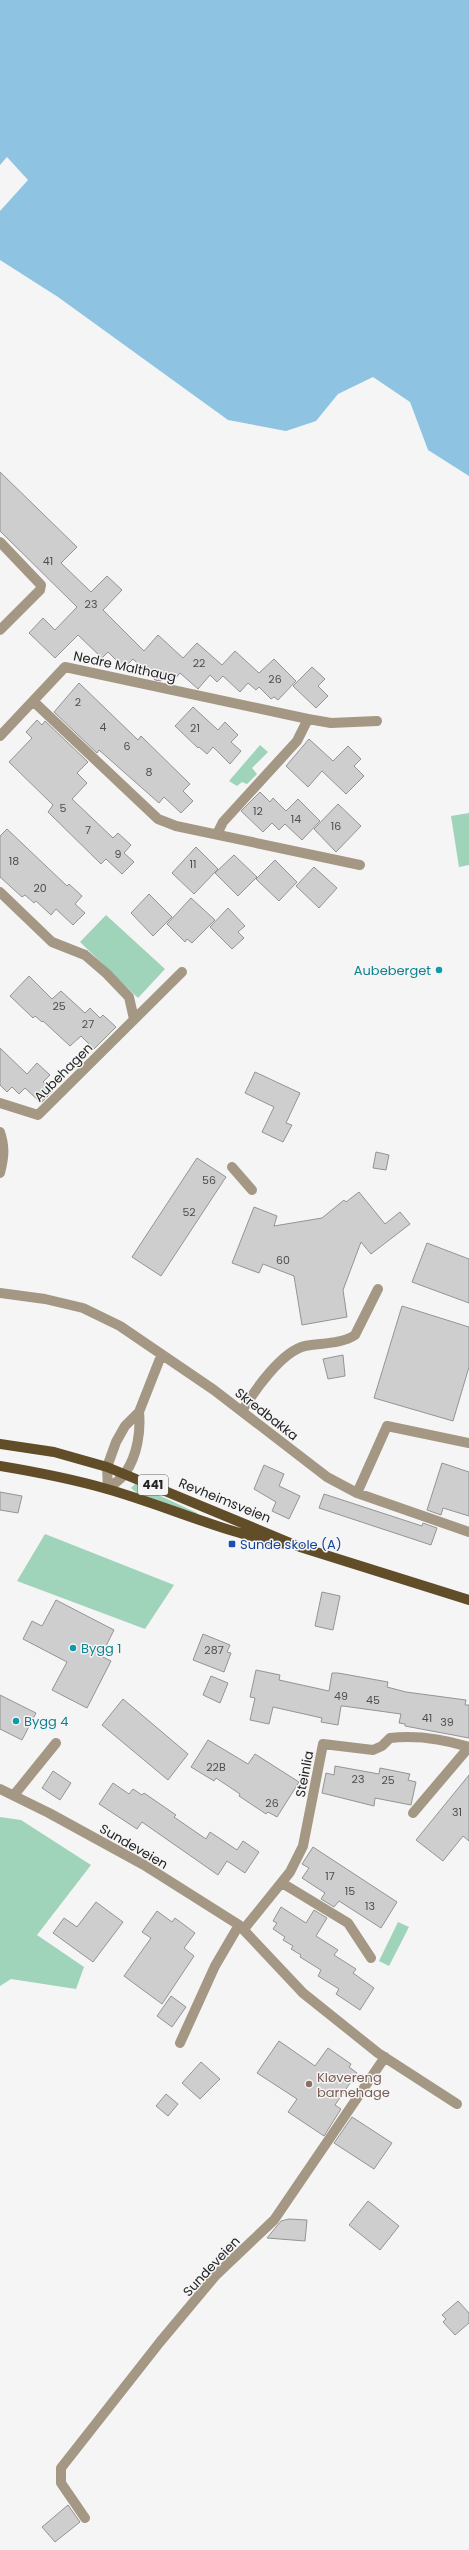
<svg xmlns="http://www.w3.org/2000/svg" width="469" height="2550" viewBox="0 0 469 2550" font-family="Poppins,sans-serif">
	<rect width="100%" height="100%" fill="#f5f5f6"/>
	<path fill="#9fd3ba" d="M260 745 268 752 252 768 257 774 247 784 242 782 237 786 229 781Z
		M469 813V865L459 867 451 816Z
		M106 915 165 969 138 998 80 942Z
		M135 1484 197 1513 198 1515 139 1495 131 1488Z
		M45 1534 174 1585 145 1629 17 1581Z
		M0 1817 21 1820 91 1865 37 1935 84 1967 76 1989 11 1979 0 1986Z
		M398 1922 409 1927 389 1966 379 1961Z"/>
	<path fill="#8ec4e2" d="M0 0H469V476L428 450 410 402 373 377 338 394 316 421 286 431 228 420 58 297 0 260V211L28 180 7 157 0 165Z"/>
	<path fill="#cfcecf" stroke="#959495" d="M0 472 77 547 61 563 91 592 107 576 122 590 103 610 144 651 158 635 183 658 197 643 222 665 235 651 259 673 274 659 296 681 278 700 274 697 271 699 259 687 256 690 248 683 240 692 223 676 217 682 210 675 198 689 180 673 173 681 167 675 161 681 155 680 133 659 124 668 108 652 102 658 78 635 55 658 29 633 43 618 55 630 77 607 0 531Z
		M312 667 325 679 318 686 328 696 316 708 293 686Z
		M79 683 138 740 141 736 190 784 183 791 193 801 181 813 164 797 159 803 99 750 97 753 54 712Z
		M193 707 218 730 225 722 238 735 231 742 241 751 230 764 213 747 207 754 199 747 198 748 175 726Z
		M37 720 42 725 45 721 88 762 77 773 87 783 72 799 113 838 118 833 131 845 124 853 134 862 122 874 106 859 101 864 48 812 53 805 9 762 32 738 26 732Z
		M309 739 333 761 348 746 361 759 354 766 364 776 346 794 322 771 308 787 286 766Z
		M260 792 270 802 273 798 286 811 298 799 320 821 302 840 285 824 279 830 272 823 263 832 241 811Z
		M338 804 361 826 336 852 314 829Z
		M7 829 67 886 69 884 82 896 75 904 85 913 73 925 56 909 51 915 36 901 34 903 25 895 22 897 0 877V836Z
		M196 847 218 869 194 894 172 873Z
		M234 855 257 877 238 896 215 873Z
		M275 860 297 882 279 901 256 879Z
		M314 867 337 888 319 908 296 886Z
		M149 894 172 917 153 936 131 913Z
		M191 898 215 920 192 943 187 939 185 942 167 924Z
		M228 908 245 926 238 932 244 938 232 949 210 927Z
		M29 976 52 999 61 991 85 1013 90 1008 100 1018 103 1015 116 1027 94 1049 81 1036 70 1046 43 1021 42 1022 35 1016 33 1018 10 996Z
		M0 1048 27 1074 37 1063 50 1075 43 1082 53 1091 41 1103 25 1088 19 1094 12 1087 7 1092 0 1085Z
		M255 1072 300 1093 286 1123 292 1125 283 1142 262 1132 274 1107 245 1093Z
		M376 1152 389 1155 386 1170 373 1168Z
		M197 1158 226 1177 161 1276 132 1257Z
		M359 1192 385 1224 400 1212 410 1224 371 1254 361 1242 343 1290 347 1317 302 1325 294 1276 263 1264 259 1273 232 1263 254 1207 277 1216 274 1226 322 1218 344 1200 346 1202Z
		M427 1243 469 1259V1303L412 1282Z
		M402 1306 469 1327V1367L453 1421 374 1398Z
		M343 1355 345 1376 328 1379 323 1359Z
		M442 1463 469 1472V1516L443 1508 441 1515 427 1510Z
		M264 1465 284 1474 279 1486 300 1496 289 1519 272 1511 276 1502 254 1489Z
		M0 1492 22 1496 18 1513 0 1510Z
		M324 1494 422 1526 423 1523 437 1528 431 1545 319 1508Z
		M322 1592 340 1596 333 1630 315 1626Z
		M56 1600 114 1630 101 1656 111 1661 87 1708 52 1690 67 1662 23 1639 32 1621 42 1626Z
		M203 1634 230 1645 227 1652 231 1653 224 1672 193 1660Z
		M256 1670 280 1675 279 1680 329 1691 332 1673H338L388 1682 387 1687 406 1692 466 1700 465 1705H469V1738L405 1726V1724L399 1723 401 1714 343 1706H341L338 1725 321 1722 322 1718 273 1707 269 1724 250 1720 255 1698 250 1697Z
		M211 1676 228 1683 220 1703 203 1695Z
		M0 1695 36 1713 22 1740 0 1729Z
		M123 1699 188 1754 168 1780 102 1725Z
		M208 1740 248 1764 255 1754 299 1782 277 1817 268 1812 266 1814 239 1796 240 1794 216 1778 214 1781 191 1767Z
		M335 1766 379 1774 380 1768 410 1774 408 1780 416 1782 411 1805 375 1798 374 1806 322 1793 326 1773 334 1775Z
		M53 1771 71 1783 60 1800 42 1788Z
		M469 1775V1841L463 1836 443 1861 416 1840Z
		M113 1783 129 1794 133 1789 142 1795 144 1793 176 1815 174 1817 206 1839 210 1832 237 1850 243 1841 259 1852 245 1873 227 1861 218 1875 142 1822 137 1829 99 1804Z
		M313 1847 397 1902 381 1928 339 1901 334 1907 321 1899 325 1893 302 1878 309 1868 302 1864Z
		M96 1902 123 1922 93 1962 53 1933 64 1918 77 1927Z
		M281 1907 306 1923 314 1910 327 1918 316 1936 338 1950 334 1955 356 1969 353 1973 374 1988 360 2010 336 1994 339 1989 318 1976 321 1970 300 1957 301 1955 291 1949 293 1946 283 1940 285 1937 273 1929 277 1923 273 1921Z
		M157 1911 172 1922 175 1918 195 1933 184 1948 194 1956 162 2004 124 1976 151 1938 142 1932Z
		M171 1996 186 2007 172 2027 157 2016Z
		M279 2041 315 2066 328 2048 351 2064 349 2067 357 2073 335 2105 341 2109 324 2136 288 2112 297 2099 257 2073Z
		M201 2062 220 2079 200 2099 182 2083Z
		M166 2094 178 2104 168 2116 156 2106Z
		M352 2117 392 2143 374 2169 334 2143Z
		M368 2201 399 2226 380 2250 349 2225Z
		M289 2219 307 2220 305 2241 267 2238 281 2221Z
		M458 2301 469 2313V2323L455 2335 443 2322 446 2319 442 2315Z
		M68 2505 80 2522 55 2542 42 2527Z"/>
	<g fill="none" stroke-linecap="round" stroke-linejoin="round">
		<path stroke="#a49884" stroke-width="10" d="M0 542 41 585 40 590 0 630
			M33 701 158 819 176 826 360 865
			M308 719 331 723 377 721
			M0 736 65 667 308 719 297 741 223 822 217 834
			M0 892 52 942 85 955 107 974 129 997 134 1019
			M0 1103 38 1115 182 972
			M0 1132C5 1147 4 1158 0 1173
			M232 1167 252 1190
			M0 1293 45 1299 83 1308 120 1326 214 1390 327 1477 357 1493 469 1532
			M242 1411C254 1391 282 1351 305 1346 321 1343 342 1344 355 1335L378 1289
			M108 1489 107 1467 116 1442 125 1426 139 1412 161 1356
			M108 1489C113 1484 122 1479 126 1472 137 1455 141 1432 139 1412
			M357 1493 387 1426 469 1443
			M0 1789 49 1813 144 1865 239 1925 303 1993 378 2053 457 2104
			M14 1795 56 1743
			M413 1813 469 1747
			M282 1883 348 1923 371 1958
			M244 1929 290 1872 303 1846 323 1744 373 1750 382 1746 390 1738C417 1735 443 1739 469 1747
			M180 2043 215 1966 239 1925
			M85 2518 61 2483V2468L160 2342 216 2275 274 2220 385 2057"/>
		<path stroke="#614d28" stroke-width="10" d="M0 1444 54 1452 107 1467 300 1547 469 1600
			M0 1466C36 1472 72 1479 107 1489 167 1506 224 1533 286 1544"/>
	</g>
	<g fill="#0f9aa8" stroke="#f5f5f6" stroke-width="1.5">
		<circle cx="439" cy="970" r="4"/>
		<circle cx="73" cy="1648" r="4"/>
		<circle cx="16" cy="1721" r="4"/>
	</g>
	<rect fill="#1a4fb4" stroke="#f5f5f6" stroke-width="1.5" x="228" y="1540" width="8" height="8" rx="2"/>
	<circle fill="#8d6e63" stroke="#f5f5f6" stroke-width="1.5" cx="309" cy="2084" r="4"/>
	<g text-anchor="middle" stroke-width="3" stroke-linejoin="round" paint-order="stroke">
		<g font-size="11" fill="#4f4e4f">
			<text x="48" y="565">41</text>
			<text x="91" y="608">23</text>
			<text x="199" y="667">22</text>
			<text x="275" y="683">26</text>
			<text x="78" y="706">2</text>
			<text x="103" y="731">4</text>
			<text x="195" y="732">21</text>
			<text x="127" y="750">6</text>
			<text x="149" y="776">8</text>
			<text x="63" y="812">5</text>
			<text x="258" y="815">12</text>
			<text x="296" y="823">14</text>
			<text x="336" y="830">16</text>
			<text x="88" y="834">7</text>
			<text x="118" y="858">9</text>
			<text x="14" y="865">18</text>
			<text x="193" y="868">11</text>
			<text x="40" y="892">20</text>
			<text x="59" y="1010">25</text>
			<text x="88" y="1028">27</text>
			<text x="209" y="1184">56</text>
			<text x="189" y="1216">52</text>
			<text x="283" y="1264">60</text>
			<text x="214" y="1654">287</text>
			<text x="341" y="1700">49</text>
			<text x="373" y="1704">45</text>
			<text x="427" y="1722">41</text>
			<text x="447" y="1726">39</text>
			<text x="216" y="1771">22B</text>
			<text x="358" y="1783">23</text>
			<text x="388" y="1784">25</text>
			<text x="272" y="1807">26</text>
			<text x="457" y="1816">31</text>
			<text x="330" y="1880">17</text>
			<text x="350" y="1895">15</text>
			<text x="370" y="1910">13</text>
		</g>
		<rect fill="#f5f5f6" stroke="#636363" stroke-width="1" x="138" y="1475" width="30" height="20" rx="3"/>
		<g font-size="12" font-weight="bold" fill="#242424">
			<text x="153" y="1489">441</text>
		</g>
		<g font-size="13" fill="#242424" stroke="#f5f5f6">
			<text transform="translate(125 666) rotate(12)" y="5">Nedre Malthaug</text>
			<text transform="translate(63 1072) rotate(-45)" y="5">Aubehagen</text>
			<text transform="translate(267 1414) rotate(38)" y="5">Skredbakka</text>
			<text transform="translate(225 1500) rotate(22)" y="5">Revheimsveien</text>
			<text transform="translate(304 1774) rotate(-79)" y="5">Steinlia</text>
			<text transform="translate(134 1846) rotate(30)" y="5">Sundeveien</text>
			<text transform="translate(211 2266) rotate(-47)" y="5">Sundeveien</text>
		</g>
		<g font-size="13" fill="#0d838f" stroke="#f5f5f6" text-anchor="start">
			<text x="431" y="975" text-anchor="end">Aubeberget</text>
			<text x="81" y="1653">Bygg 1</text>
			<text x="24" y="1726">Bygg 4</text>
		</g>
		<g font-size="13" fill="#164399" stroke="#f5f5f6" text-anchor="start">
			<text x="240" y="1549">Sunde skole (A)</text>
		</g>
		<g font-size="13" fill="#785e54" stroke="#f5f5f6" text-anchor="start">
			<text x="317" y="2082">Kløvereng<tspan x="317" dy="15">barnehage</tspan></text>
		</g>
	</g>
</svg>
